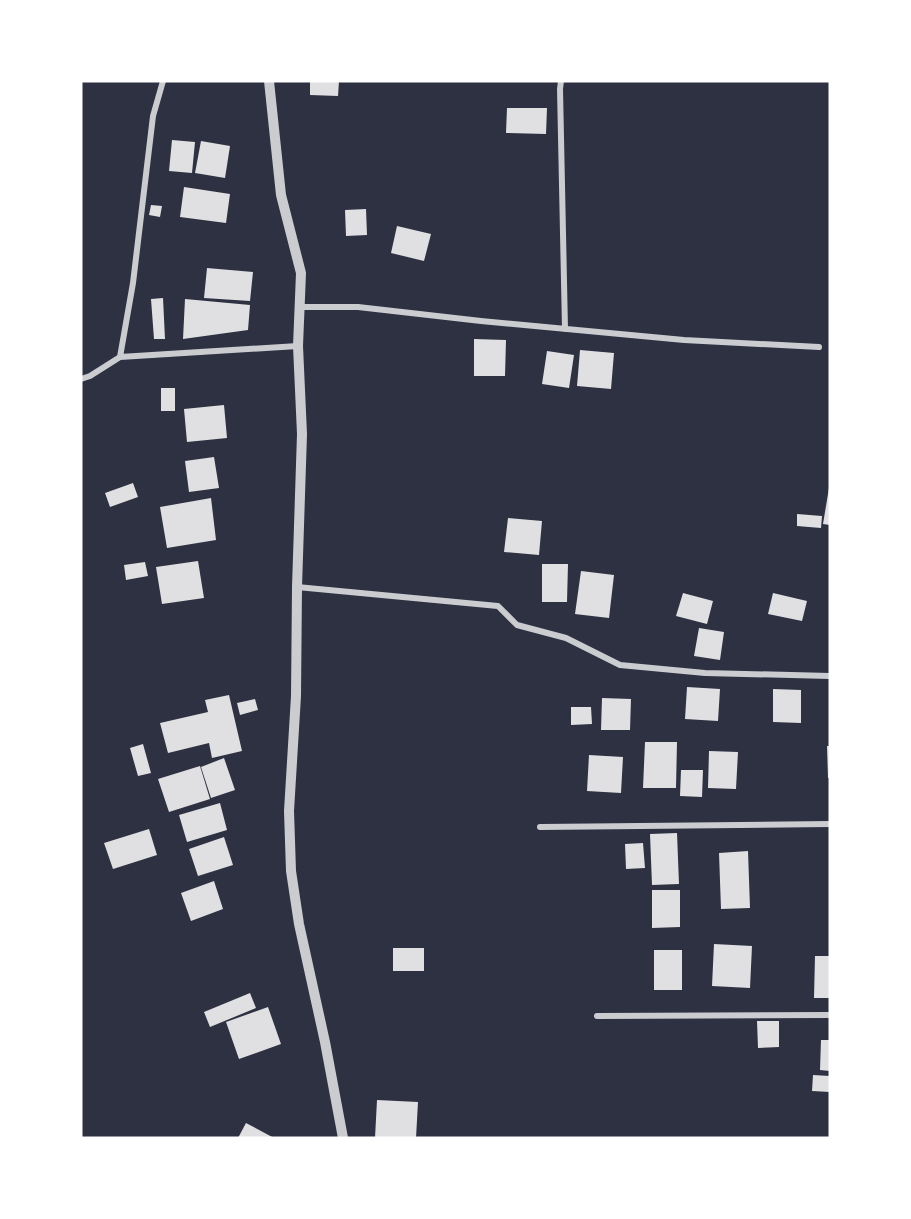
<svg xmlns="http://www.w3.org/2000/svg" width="911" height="1219" viewBox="0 0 911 1219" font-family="Poppins,sans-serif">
	<rect width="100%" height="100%" fill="#2d3142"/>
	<path fill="#e0e0e3" d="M310 81H339L338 96 310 95Z
		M507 108H547L546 134 506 133Z
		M172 140 195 142 192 173 169 171Z
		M201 141 230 146 225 178 195 173Z
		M184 187 230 194 226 223 180 217Z
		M151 205 162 206 160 217 149 215Z
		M366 209 367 235 346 236 345 210Z
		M397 226 431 234 424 261 391 253Z
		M207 268 253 272 250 301 204 298Z
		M163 298 165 339H154L151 299Z
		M185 299 250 305 248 330 183 339Z
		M474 339 506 340 505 376H474Z
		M580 350 614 353 611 389 577 386Z
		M547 351 574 355 569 388 542 384Z
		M161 388H175V411H161Z
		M224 405 227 438 187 442 184 409Z
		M214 457 219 488 189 492 185 461Z
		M133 483 138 497 110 507 105 493Z
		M829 488H830V525L823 524Z
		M211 498 216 540 167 548 160 507Z
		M797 514 822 516 821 528 797 526Z
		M508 518 542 521 539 555 504 552Z
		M198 561 204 598 162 604 156 567Z
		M145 562 148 576 126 580 124 565Z
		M542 564H568L567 602H542Z
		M581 571 614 575 609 618 575 614Z
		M683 593 713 601 707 624 676 616Z
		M773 593 807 601 802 621 768 614Z
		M699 628 724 632 720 660 694 656Z
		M687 687 720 689 718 721 685 719Z
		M773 689 801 690V723L773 722Z
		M229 695 242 751 212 758 209 743 168 753 160 723 208 712 205 700Z
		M602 698 631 699 630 730H601Z
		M255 699 258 710 240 715 237 703Z
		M571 707H591L592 724 571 725Z
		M645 742H677L676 788H643Z
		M143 744 151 773 138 776 130 748Z
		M827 746H830V778H828Z
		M709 751 738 752 736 789 708 788Z
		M589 755 623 757 621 793 587 791Z
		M224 758 235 790 211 798 201 767Z
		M200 766 210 799 169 812 158 779Z
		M681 770H703L702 797 680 796Z
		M220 803 227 830 187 842 179 815Z
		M149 829 157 855 113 869 104 843Z
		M677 833 679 884 652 885 650 834Z
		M224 837 233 865 198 876 189 849Z
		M643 843 645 868 626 869 625 844Z
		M748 851 750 908 721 909 719 853Z
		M214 881 223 909 191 921 181 893Z
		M652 890H680V927L652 928Z
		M714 944 752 946 750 988 712 986Z
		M393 948H424V971H393Z
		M654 950H682V990H654Z
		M815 956H830V998H814Z
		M250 993 256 1008 210 1027 204 1012Z
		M268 1007 281 1044 239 1059 226 1022Z
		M757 1021H779V1047L758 1048Z
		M821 1040H830V1071L820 1070Z
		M813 1075 830 1076V1092L812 1091Z
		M377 1100 418 1102 416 1138H375Z
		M246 1123 274 1138H238Z"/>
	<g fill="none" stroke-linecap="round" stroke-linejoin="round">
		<path stroke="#caccd0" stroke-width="6" d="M561 81 560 89 565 329
			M299 307H358L481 321 684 340 819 347
			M120 357 133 283 153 116 163 81
			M81 379 90 376 120 357 298 346
			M297 587 498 606 517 625 566 638 620 665 705 673 830 676
			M540 827 830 824
			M597 1016 830 1015"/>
		<path stroke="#caccd0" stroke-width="10" d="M269 81 281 195 301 273 298 346 302 434 297 587 296 696 289 811 291 871 299 924 325 1042 343 1138"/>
	</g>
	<rect width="911" height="1219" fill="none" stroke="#ffffff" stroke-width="165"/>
</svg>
